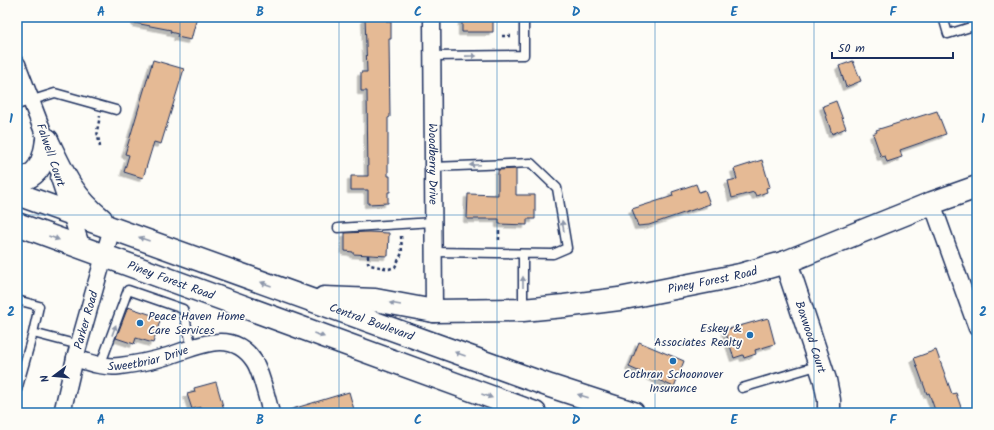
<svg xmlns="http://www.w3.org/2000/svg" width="994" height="430" viewBox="0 0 994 430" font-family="Kalam,sans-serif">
	<defs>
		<filter id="shadow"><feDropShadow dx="-3.5" dy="3.5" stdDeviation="0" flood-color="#0004"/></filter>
	</defs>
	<rect width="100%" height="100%" fill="#fdfcf7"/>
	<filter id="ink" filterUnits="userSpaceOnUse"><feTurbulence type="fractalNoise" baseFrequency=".025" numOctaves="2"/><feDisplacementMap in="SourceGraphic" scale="8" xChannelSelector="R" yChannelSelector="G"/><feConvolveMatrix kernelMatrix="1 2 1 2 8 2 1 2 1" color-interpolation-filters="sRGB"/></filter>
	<g filter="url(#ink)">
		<path fill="#e5ba95" stroke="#1b2f5e" filter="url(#shadow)" d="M136 17H197L191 40 177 37 178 34 170 32 171 30 135 23Z
			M365 17H387V22H391V39H389L390 117 388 118V176H390V192H388V203L368 204V190H351V176H368L367 91H361V72H367Z
			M462 17H493V32H462Z
			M153 60 184 69 161 144 154 142 143 178 124 172 129 155 125 154Z
			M853 61 861 81 846 87 839 66Z
			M836 101 846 128 832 134 823 106Z
			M937 111 946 134 900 150 902 157 887 162 885 156 881 157 873 134 877 132 876 130Z
			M762 160 770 187 766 188 767 192 756 196 754 192 732 198 728 181 737 179 734 169Z
			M516 169V195H535V219H527V225L499 224V219H467L468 194 498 195V170Z
			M696 184 699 192 705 190 710 204 649 225 638 226 632 209 673 196 672 192Z
			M368 232 389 233 388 256 353 254V252L345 251V233Z
			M128 307 161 318 153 343 136 338 134 344 116 338Z
			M768 318 775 344 755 350 756 354 744 358 743 355 734 358 725 330Z
			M639 342 684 361 674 387 629 367Z
			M936 350 952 394 956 393 963 413H936L929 393 927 394 914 358Z
			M216 382 225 413H202L201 407 192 409 187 394 195 392 194 388Z
			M349 392 355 413H290L289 410Z"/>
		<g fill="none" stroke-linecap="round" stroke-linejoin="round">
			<defs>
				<path id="service" d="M943 17 948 34 977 25
					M432 56 524 55V17
					M17 105 55 93 116 110
					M338 228 433 222
					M433 252 553 254 567 248 557 188 531 163 433 167
					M523 254V309
					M17 300 39 306 33 333 79 345
					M100 366 128 290 183 309 192 348
					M742 388 820 365
					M17 390 33 333"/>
				<g id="minor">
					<path id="s1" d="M432 17 434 311"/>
					<path d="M17 64 50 150"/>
					<path d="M59 178 82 248"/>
					<path d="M932 203 977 328"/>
					<path id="s2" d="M75 358C90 363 104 368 120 366 136 364 152 361 168 356 197 347 232 327 254 361 261 371 267 399 271 413"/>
					<path id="s3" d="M62 413 75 358 112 228"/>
				</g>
				<g id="secondary">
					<path id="s4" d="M786 262 825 380 829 400V413"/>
					<path id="s5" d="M434 311 523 310 564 306 619 299 740 275 786 262 932 203 977 187"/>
				</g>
				<g id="primary">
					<path d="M47 140C63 173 72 196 101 219"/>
					<path d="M17 181C40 176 44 161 47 140"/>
					<path id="s6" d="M17 194 550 386 633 413"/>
					<path id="s7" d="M17 224 535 413"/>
					<path d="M324 298 375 300 434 311"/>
				</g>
			</defs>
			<use href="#service" stroke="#1b2f5e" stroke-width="11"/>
			<use href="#minor" stroke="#1b2f5e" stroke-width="19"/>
			<use href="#secondary" stroke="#1b2f5e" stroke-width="25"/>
			<use href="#primary" stroke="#1b2f5e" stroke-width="25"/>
			<path stroke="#1b2f5e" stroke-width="2.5" stroke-dasharray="3 3" stroke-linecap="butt" d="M502 36H513
				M100 147 97 131 100 116
				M499 231V243
				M368 255V262L370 265 389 269 395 267 402 253 401 235
				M17 330 22 332"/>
			<use href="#service" stroke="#fdfcf7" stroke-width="8"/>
			<use href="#minor" stroke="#fdfcf7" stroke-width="16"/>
			<use href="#secondary" stroke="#fdfcf7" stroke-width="22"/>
			<use href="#primary" stroke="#fdfcf7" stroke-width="22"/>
		</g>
		<defs><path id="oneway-solid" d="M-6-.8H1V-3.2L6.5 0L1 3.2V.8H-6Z"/></defs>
		<g fill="#8c96aa">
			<use href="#oneway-solid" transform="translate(471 56) rotate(-1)"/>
			<use href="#oneway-solid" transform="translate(475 165) rotate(177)"/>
			<use href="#oneway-solid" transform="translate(563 226) rotate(-100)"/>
			<use href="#oneway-solid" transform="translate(54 238) rotate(20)"/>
			<use href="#oneway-solid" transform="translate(144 239) rotate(-160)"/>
			<use href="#oneway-solid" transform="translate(523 282) rotate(-90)"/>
			<use href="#oneway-solid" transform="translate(266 284) rotate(-160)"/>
			<use href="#oneway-solid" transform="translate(395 304) rotate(-170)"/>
			<use href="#oneway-solid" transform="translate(114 330) rotate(-70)"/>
			<use href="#oneway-solid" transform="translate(319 335) rotate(20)"/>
			<use href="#oneway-solid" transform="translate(460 354) rotate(-160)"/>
			<use href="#oneway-solid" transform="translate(487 396) rotate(20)"/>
			<use href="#oneway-solid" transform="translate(583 396) rotate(-162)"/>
		</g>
	</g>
	<path fill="none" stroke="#1f6fb2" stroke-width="1" stroke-opacity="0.55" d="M180 17V413M339 17V413M497 17V413M655 17V413M814 17V413M17 215H977"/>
	<g fill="#1f6fb2" stroke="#fdfcf7" stroke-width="1.5">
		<circle cx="140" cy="323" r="4"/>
		<circle cx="750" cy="335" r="4"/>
		<circle cx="673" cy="361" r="4"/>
	</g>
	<g text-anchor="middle" stroke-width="3.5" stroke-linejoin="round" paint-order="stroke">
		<g font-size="12" fill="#1b2f5e" stroke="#fdfcf7">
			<text transform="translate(51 155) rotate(71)" y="4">Falwell Court</text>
			<text dy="4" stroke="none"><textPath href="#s1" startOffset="147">Woodberry Drive</textPath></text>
			<text dy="4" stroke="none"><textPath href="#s5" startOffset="281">Piney Forest Road</textPath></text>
			<text dy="4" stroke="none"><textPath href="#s7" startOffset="164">Piney Forest Road</textPath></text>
			<text dy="4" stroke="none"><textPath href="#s3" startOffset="96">Parker Road</textPath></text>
			<text dy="4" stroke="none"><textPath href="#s6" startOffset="377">Central Boulevard</textPath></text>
			<text dy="4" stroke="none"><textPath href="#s4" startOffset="79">Boxwood Court</textPath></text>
			<text dy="4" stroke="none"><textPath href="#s2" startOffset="75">Sweetbriar Drive</textPath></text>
		</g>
		<g font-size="12" fill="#1b2f5e" stroke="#fdfcf7" text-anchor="start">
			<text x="148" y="320">Peace Haven Home<tspan x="148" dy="14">Care Services</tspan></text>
			<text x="742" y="332" text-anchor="end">Eskey &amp;<tspan x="742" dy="14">Associates Realty</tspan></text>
			<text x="673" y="378" text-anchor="middle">Cothran Schoonover<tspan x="673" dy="14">Insurance</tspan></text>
		</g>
	</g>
	<rect width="994" height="430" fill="none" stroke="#fdfcf7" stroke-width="44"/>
	<g transform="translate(54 376) rotate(254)" stroke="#fdfcf7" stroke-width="3" paint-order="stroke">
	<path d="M0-3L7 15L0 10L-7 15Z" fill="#1b2f5e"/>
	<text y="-6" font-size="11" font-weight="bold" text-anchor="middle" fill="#1b2f5e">N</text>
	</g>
	<path d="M832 52v6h121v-6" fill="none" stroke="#1b2f5e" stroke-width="2"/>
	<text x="838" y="52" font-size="12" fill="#1b2f5e" stroke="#fdfcf7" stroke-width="3" paint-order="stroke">50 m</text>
	<rect x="22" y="22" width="950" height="386" fill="none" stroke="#1f6fb2" stroke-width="1.5"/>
	<g font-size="13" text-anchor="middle" font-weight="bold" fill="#1f6fb2">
		<text x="101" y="16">A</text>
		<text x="260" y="16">B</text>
		<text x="418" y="16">C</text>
		<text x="576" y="16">D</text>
		<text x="734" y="16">E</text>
		<text x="893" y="16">F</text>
		<text x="11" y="123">1</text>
		<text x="983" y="123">1</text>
		<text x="11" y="316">2</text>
		<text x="983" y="316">2</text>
		<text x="101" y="424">A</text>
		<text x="260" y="424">B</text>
		<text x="418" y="424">C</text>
		<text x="576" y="424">D</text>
		<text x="734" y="424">E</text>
		<text x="893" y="424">F</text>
	</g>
</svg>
